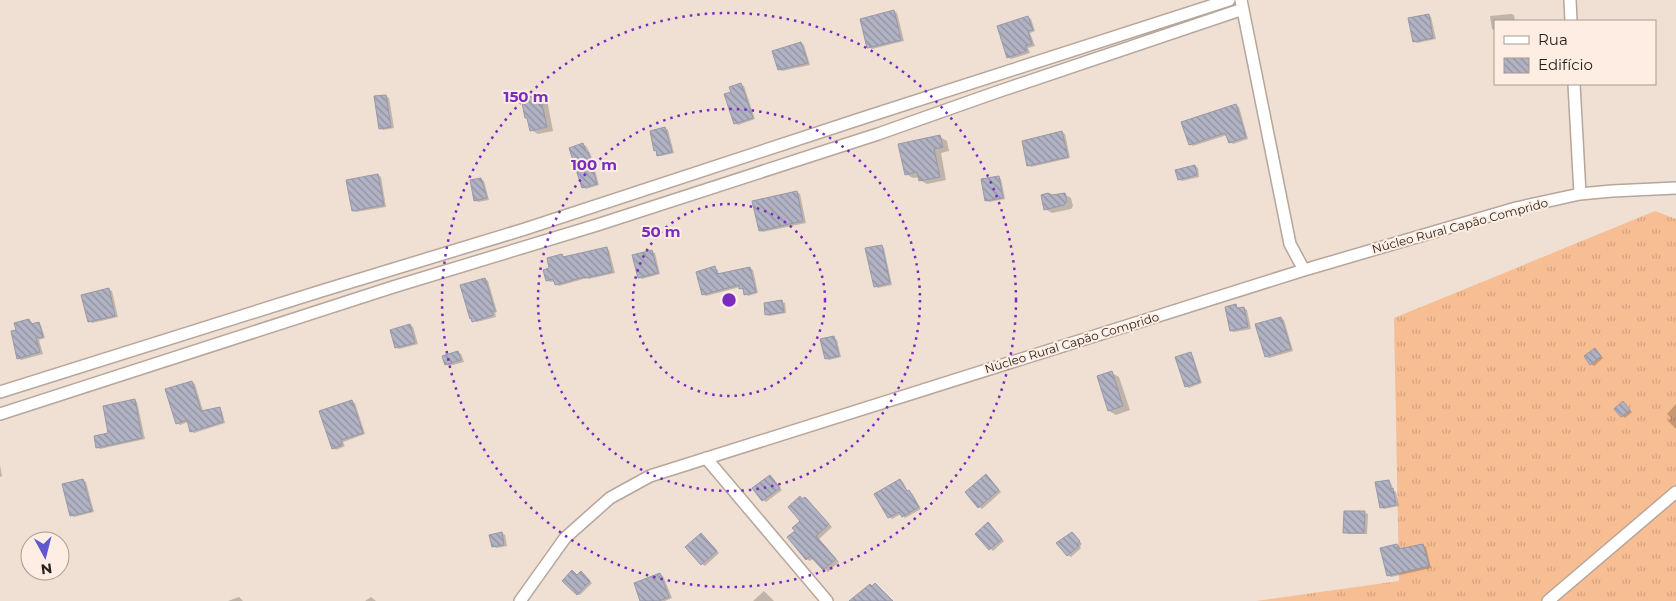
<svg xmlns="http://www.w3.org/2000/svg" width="1676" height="601" viewBox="0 0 1676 601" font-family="Montserrat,sans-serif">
	<defs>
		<pattern id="grass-tufts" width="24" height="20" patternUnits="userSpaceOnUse" patternTransform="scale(1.25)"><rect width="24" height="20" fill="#f7bd93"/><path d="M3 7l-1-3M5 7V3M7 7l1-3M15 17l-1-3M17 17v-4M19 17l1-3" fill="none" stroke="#d4a27e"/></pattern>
		<pattern id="building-back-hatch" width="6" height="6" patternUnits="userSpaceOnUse" patternTransform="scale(1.25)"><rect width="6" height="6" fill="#b1b2c3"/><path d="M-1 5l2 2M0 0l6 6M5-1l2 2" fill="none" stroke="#90909e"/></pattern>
	</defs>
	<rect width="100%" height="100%" fill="#f0e0d4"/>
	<path fill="url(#grass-tufts)" d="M1655 211 1676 219V601H1256L1399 581 1394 318Z"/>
	<path fill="#0003" d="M894 11 897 13 904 41 872 49 869 47Z
		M1511 14 1514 15 1515 21H1495V31L1492 29 1490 16Z
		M1428 15 1431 17 1436 39 1417 43 1414 41Z
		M1028 17 1031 19 1035 31 1030 33 1035 46 1028 48 1030 53 1011 59 1008 57Z
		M801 43 804 45 810 65 782 71 779 69Z
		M741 85 744 86 755 119 738 125 735 123 732 93Z
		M386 96 389 98 394 128 383 130 380 128Z
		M540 96 547 100 553 131 538 134 531 130 529 119 526 118Z
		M1236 105 1239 107 1248 139 1233 144 1230 142 1227 135 1193 146 1190 144Z
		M665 128 668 130 674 153 661 156 655 150Z
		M1062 132 1065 134 1070 158 1031 167 1028 165Z
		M940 137 947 141 949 151 941 153 946 180 927 184 920 180V177L913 178 906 174Z
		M583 144 586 146 591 155 599 185 586 189 583 187Z
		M1195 166 1198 168 1199 177 1182 181 1179 179Z
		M378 175 381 177 386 207 356 212 353 211Z
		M998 177 1001 179 1005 199 989 202 986 200Z
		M481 179 484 181 489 200 478 202 475 200Z
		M797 192 800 194 806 223 763 232 760 231Z
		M1064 194 1071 198 1073 206 1071 209 1052 213 1045 209 1052 197Z
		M881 246 884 248 892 285 878 288 875 286Z
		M606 248 609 250 615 273 589 279 587 278 559 286 556 284 555 281 550 282 547 280 562 255 566 257Z
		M652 252 655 253 660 274 642 279 639 277Z
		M715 268 718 270 719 275 750 268 753 270 758 293 748 296 740 287 706 296 703 294Z
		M485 279 488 281 497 312 495 313 496 317 477 322 474 321Z
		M109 290 112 291 118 317 92 323 89 321Z
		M782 302 785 303 786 313 769 316 766 314Z
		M1236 306 1239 309 1244 308 1247 310 1251 329 1234 332 1231 331Z
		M1281 318 1284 320 1293 351 1269 358 1266 356Z
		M29 320 32 322 33 325 38 324 41 325 45 338 39 340 43 354 21 360 18 358V331Z
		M410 325 413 327 418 344 399 349 396 347Z
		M834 338 837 340 841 357 829 360 826 358Z
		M1595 350 1603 358 1594 366 1591 364Z
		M458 352 461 354 464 362 449 366 446 364Z
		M1190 354 1193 356 1202 383 1189 388 1186 386Z
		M1112 373 1119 377 1130 410 1116 415 1109 411Z
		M192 382 195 384 203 411 219 409 222 411 225 423 194 433 191 431 188 422 180 425 177 423Z
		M134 400 137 402 145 439 100 449 97 447Z
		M352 402 355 403 365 434 343 442 345 446 336 450 333 448Z
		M1623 403 1632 412 1625 418 1622 416Z
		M1676 404V429L1668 421 1671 418 1667 414Z
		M0 465 2 476 0 477Z
		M986 476 1001 492 982 509 979 507Z
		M771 477 782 490 766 502 763 500Z
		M83 480 86 482 94 512 74 517 71 515Z
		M900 481 903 482 908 492 912 493 921 509 905 518 901 514 892 519 889 517 876 494Z
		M1388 481 1391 483 1393 490 1396 492 1399 506 1384 509 1381 507Z
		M805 498 809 501 832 527 819 539 839 562 828 572 814 558 810 561 806 559 796 531 802 521 803 500Z
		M1365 513 1368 514 1367 534H1348L1345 532Z
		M991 526 1004 541 993 551 977 534Z
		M502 533 505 535 507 546 496 548 493 546Z
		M1072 533 1082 544 1080 546 1081 548 1071 557 1068 555Z
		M704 537 719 553 705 566 702 564Z
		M1397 545 1400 547 1401 550 1423 545 1426 547 1431 568 1391 577 1388 575Z
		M660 574 663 576 672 598 665 601H642Z
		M584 575 592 583 580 595 577 594 578 576Z
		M764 591 774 601H753Z
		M239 597 243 601H228Z
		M371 597 376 601H365Z"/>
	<path fill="url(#building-back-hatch)" stroke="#9799a9" d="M894 10 901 40 867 48 860 19Z
		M1429 14 1433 38 1413 42 1408 18Z
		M1028 16 1033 30 1028 31 1032 44 1025 46 1027 51 1007 58 997 26Z
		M801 42 808 63 778 70 772 51Z
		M741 83 753 118 734 124 724 94 731 92 729 87Z
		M386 95 391 127 379 129 374 96Z
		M540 95 547 127 530 131 527 118H525L521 98Z
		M1236 104 1246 137 1229 143 1225 133 1189 145 1181 122Z
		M665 127 672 152 657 156 656 150 654 151 650 131Z
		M1062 131 1068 157 1027 166 1022 141Z
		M940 135 943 147 934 149 940 177 919 181 917 172 905 175 898 144Z
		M583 143 586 152H588L597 184 582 188 569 148Z
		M1195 165 1197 175 1178 180 1175 170Z
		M378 174 384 205 352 211 346 180Z
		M999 176 1003 198 985 201 981 179Z
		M481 178 487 198 474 201 470 180Z
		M797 191 803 221 759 231 752 201Z
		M1048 193 1052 195 1065 193 1067 201 1064 205 1044 210 1041 195Z
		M882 245 890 283 874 287 865 248Z
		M607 247 612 272 585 278 584 277 555 285 553 279 546 281 543 270 549 268 547 258 562 254 563 257Z
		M652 250 658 273 638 278 632 255Z
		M715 266 717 274 750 267 756 292 744 295 743 288 739 289V285L702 295 696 272Z
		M485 278 495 311H492L493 315 472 322 471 318 470 319 460 285Z
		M109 288 115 316 88 322 81 295Z
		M782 300 784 312 765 315 764 303Z
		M1236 304 1237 308 1244 307 1248 327 1230 331 1225 307Z
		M1281 317 1291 349 1265 357 1255 324Z
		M29 319 31 324 39 322 43 337 36 338 40 352 17 359 11 331 16 330 14 323Z
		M410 324 415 343 395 348 390 330Z
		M834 336 839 356 825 359 820 339Z
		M1595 348 1601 356 1590 365 1584 356Z
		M458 351 461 360 445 365 442 356Z
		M1191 352 1200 382 1185 387 1175 357Z
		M1112 371 1123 406 1108 411 1097 376Z
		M192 381 201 411 220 407 223 422 190 432 187 420 176 424 165 389Z
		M135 399 142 438 96 448 94 436 108 433 103 406Z
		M352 400 363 433 341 440 342 445 332 449 319 411Z
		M1623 401 1630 410 1621 417 1614 409Z
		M986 474 999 490 978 508 965 492Z
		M770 475 780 488 762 501 752 488Z
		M83 479 92 511 70 516 62 484Z
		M900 479 907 491 909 490 919 507 902 517 899 512 888 518 874 494Z
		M1389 480 1391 489 1393 488 1396 505 1380 508 1375 482Z
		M800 496 802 499 805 497 829 524 816 536 836 559 823 570 810 556 806 560 787 537 795 531 792 528 800 521 788 507Z
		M1344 511H1365L1364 533H1343Z
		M988 522 1002 539 989 550 975 534Z
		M502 532 504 545 492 547 489 535Z
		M1072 532 1080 541 1078 544 1079 546 1067 556 1056 543Z
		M701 533 717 551 701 565 685 547Z
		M1397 544 1398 549 1423 544 1429 566 1387 576 1380 548Z
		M572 570 577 575 581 571 590 581 577 595 562 581Z
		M660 573 669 597 659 601H640L634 583Z
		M875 583 893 601H849L870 584 872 586Z"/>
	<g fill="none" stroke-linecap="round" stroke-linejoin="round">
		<defs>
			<path id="minor" d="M1241 0 1290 244 1304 270
				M1570 0 1571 21
				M1574 84 1580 194
				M0 392 318 292 525 229 866 117 1229 0
				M0 414 393 287 597 225 878 134 994 93 1243 9
				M706 458 827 601
				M520 601 565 538 610 498 650 476 1304 270 1516 208 1580 194 1612 191 1676 188
				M1548 601 1676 492"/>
		</defs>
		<use href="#minor" stroke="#b6a69b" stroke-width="14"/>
		<use href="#minor" stroke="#fff" stroke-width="11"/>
	</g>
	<g fill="none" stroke="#7b2cbf" stroke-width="2.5" stroke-dasharray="2.5 5">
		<circle cx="729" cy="300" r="96"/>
		<circle cx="729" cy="300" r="191"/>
		<circle cx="729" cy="300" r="287"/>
	</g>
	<g text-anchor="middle" stroke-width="4" stroke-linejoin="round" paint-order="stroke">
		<g font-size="12" fill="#241f1b" stroke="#fdede2">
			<text transform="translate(1460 226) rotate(-15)" y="4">Núcleo Rural Capão Comprido</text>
			<text transform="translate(1072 343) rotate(-17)" y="4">Núcleo Rural Capão Comprido</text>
		</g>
	</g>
	<circle cx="729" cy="300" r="8" fill="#7b2cbf" stroke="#fdede2" stroke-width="2.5"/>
	<g font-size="15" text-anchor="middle" font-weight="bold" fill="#7b2cbf" stroke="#fdede2" stroke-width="4" stroke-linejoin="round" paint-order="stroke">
		<text x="526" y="102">150 m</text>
		<text x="594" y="170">100 m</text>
		<text x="661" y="237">50 m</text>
	</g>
	<rect x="1494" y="20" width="162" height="65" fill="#fdede2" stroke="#a69b92"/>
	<rect x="1504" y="36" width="25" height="8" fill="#ffffff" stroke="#a69b92"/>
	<text x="1538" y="45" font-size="15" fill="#241f1b">Rua</text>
	<rect x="1504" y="58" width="25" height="15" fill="url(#building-back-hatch)" stroke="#a69b92"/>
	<text x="1538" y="70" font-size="15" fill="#241f1b">Edifício</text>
	<g transform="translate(45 556) rotate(173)"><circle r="24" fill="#fdede2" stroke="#a69b92"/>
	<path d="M0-4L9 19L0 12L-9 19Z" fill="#5f57cf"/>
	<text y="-8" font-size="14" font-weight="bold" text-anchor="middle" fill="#241f1b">N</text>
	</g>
</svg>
